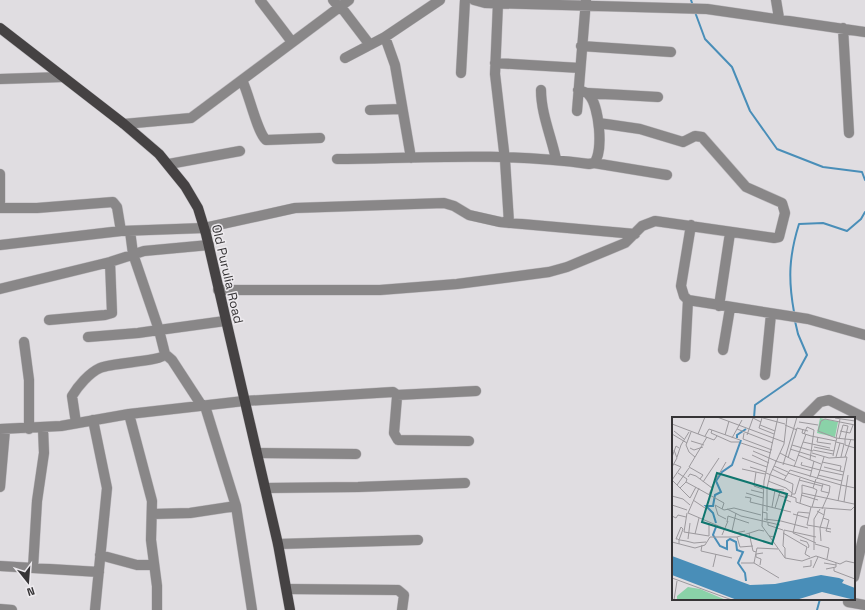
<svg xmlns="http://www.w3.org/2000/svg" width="865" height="610" viewBox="0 0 865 610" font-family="'Space Grotesk',sans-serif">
	<rect width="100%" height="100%" fill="#e0dde1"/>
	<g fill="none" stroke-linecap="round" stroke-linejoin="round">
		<path stroke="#498eb8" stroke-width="2" d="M691 0 693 6
			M695 12 705 39 732 67 750 111 777 149 823 167 862 172 865 180
			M794 312C788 279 789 256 799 224L823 223 847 231 861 219 865 212
			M754 418 755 405 795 377 807 355 798 334 795 321
			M817 610 820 599"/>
		<defs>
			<path id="minor" d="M260 0 292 42
				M333 0 339 7H341L370 45
				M474 0 485 3 707 9 865 32
				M776 0 779 18
				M498 3 495 74 505 160 509 223
				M843 28 849 133
				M385 37 395 65 411 158
				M581 46 671 52
				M345 58 385 37 440 0
				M495 63 580 68
				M461 73 465 0
				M0 79 63 77
				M242 80C249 94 257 132 266 140L320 138
				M541 90C541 113 551 136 556 159
				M588 93 658 97
				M370 110 401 109
				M577 111 586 0
				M124 124 191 118 349 0
				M337 159C420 158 506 152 589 164L594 163C604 152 599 105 589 95 587 92 582 91 578 90
				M594 163 667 175
				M169 164 240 151
				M0 174V202
				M0 208H37L113 202 117 207 121 231
				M691 225 681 286 684 296 688 300 808 319 865 335
				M130 231 133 254 159 330 225 321
				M0 245 121 231 204 228 295 208 444 203 454 206 469 215 500 222 635 234
				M0 289 110 262 144 251 209 245
				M218 290H380L457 284 549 272 567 267 625 243 642 226 655 221 774 238 779 237 785 213 782 203 746 187 702 137 695 136 683 142 640 129 599 123
				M719 306 730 233
				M49 320 105 315 112 313 110 262
				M24 342 29 380V429
				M723 350 730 308
				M165 354 172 360 202 406H205L236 506 252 610
				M685 357 688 300
				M765 375 771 314
				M397 395 476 391
				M129 414 152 501 151 540 157 586V610
				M804 418 820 402 829 400 865 418
				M93 420 107 488 95 610
				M76 423 72 396C78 386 89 373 100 368 114 362 161 362 165 354L159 330 138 333 88 337
				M0 429 61 426 129 414 244 401 393 392 397 395V397L394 433 398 440 469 441
				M257 453 356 454
				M0 487 5 430
				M266 488 358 487 465 483
				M153 514 190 513 236 506
				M278 544 418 540
				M100 555 137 565H154
				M0 566 99 572
				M33 568 37 501 44 453 43 428
				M854 577 865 530
				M287 589 398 590 404 595 402 610
				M848 602 865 605
				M0 609 12 610"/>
			<path id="major" d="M0 28 124 124 159 154 185 186 198 208 206 234 278 544 290 610"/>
		</defs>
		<use href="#minor" stroke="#bebbbf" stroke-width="11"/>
		<use href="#major" stroke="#bebbbf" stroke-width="11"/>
		<use href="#minor" stroke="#898788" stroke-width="10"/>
		<use href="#major" stroke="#454243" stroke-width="10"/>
	</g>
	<g text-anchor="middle" stroke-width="3" stroke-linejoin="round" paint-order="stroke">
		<g font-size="13" fill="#363436" stroke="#edeaee">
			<text transform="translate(228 274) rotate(77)" y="5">Old Purulia Road</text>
		</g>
	</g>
	<g transform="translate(672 417)">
		<rect width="183" height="183" fill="#e0dde1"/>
		<path d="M148 1 166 5 163 20 145 16ZM16 170 28 172 54 183H5V179Z" fill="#8ad2a8"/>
		<path d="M0 139 78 168 103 167 149 158 167 161 172 163 170 166 183 171V183L150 175 124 183H65L0 158Z" fill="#498eb8"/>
		<path fill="none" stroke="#498eb8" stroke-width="2" d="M65 21V18L74 12M44 106 41 96 34 89H41L43 78 49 75 44 64 50 55 60 48 69 23M44 110 41 118 48 129 55 132V124L58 122 64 125 65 133 71 135 66 146 73 156 74 164"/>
		<path fill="none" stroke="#9c999d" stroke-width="1" d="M45 0 112 25M106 0 92 64 90 109 113 141 130 144 144 139 168 147 174 144 183 146M90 1 87 11 102 17M91 1 113 7M163 1 183 4M168 2 164 21 173 22V28L183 31M127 5 146 8M0 7 42 23 45 19M88 8 103 14M113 8 125 13M65 12 101 26M131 12 130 16 139 19 164 24 165 21M40 13 39 16 59 25H67M2 14 12 22M146 14 149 4 153 2 183 8M146 14 164 21M168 14 178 16 181 8M19 15 14 28 17 35 23 40M72 16 71 22 100 33M0 17 15 26M26 17 33 0M132 17 135 10 142 13 138 43M53 18 57 4M75 18 81 1 89 5M33 19 37 12 68 23M146 20 145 25 159 27M60 21 70 3M167 22 171 8 176 9 173 22 183 23M19 24 32 28M131 25 158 31M164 25 172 27 169 40M69 26 99 36M120 28 141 34M142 30 162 34M18 31 22 33 31 30M118 32 144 40M141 33 161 37M81 34 104 44M108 36 123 44M140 36 157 41 175 40 169 68M80 38 97 46M126 38 149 47M161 39 164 24M0 40 4 29 7 31M5 40 9 28 17 15M164 40 168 26M173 40 179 22M70 41 95 50M116 41 125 11 136 14M103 44 140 54M130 45 129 48 148 53 152 40M150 45 169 49 168 54M2 47 9 50 0 63 18 81 24 70M111 48 125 0M102 49 116 55M0 50 5 41 2 33M78 50 94 55M122 50 134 17M152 50 172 55M70 52 93 57M100 52 114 59M84 55 82 69 91 72M6 56 15 62 14 65M94 56 112 63 118 53 169 68M116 56 143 65 144 62M146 58 170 64M16 60 18 57 24 59 40 71 37 77M138 60 142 44M28 62 31 58 17 50 35 20M145 62 148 53 171 58M112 63 121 67 120 76M127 63 150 69M96 64 114 71 120 76 119 80M31 65 47 41M151 67 158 69 157 76M5 68 17 51M92 70 124 81V85L139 90 179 93 182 90M8 71 14 65 25 71 52 86 50 92M27 71 16 96 63 116 73 114M39 71 54 45M100 72 112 73M79 73 91 76M74 76 91 81M130 76V68L141 71 143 65 151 67 149 74 157 76 150 92M183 76V97M120 77H123L128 61M106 78 115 81 116 78M129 78 146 83M0 79 11 82 18 88M73 80 79 81 78 85 119 95M21 83 33 91M166 84 169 68 183 71M172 85 176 58M128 86 130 76 182 87M0 88 15 93M100 90 103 73M139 90 135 108 159 112M140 90 145 73 141 71M103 91 108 75M55 92 69 99 108 108M110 92 114 83 119 85M95 94V71L98 58 112 27 115 0M145 94 152 98 153 92M90 95 95 96V104M15 96 12 115 37 119M137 96 126 95 121 116 144 126M121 97 136 101M0 99 4 101 6 98 14 100M151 101 157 103 154 114 159 115M54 102 46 98 43 88 52 93 62 91 89 98M92 102 109 104 136 111M55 105 56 99 77 106M96 105V108L111 113M60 114 64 96M77 116 81 134 84 135M111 116 135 130 133 137 138 140M23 117 27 101M50 118 56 104M37 119V106M97 119 102 120 105 110M65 120 68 130 81 129M16 122 18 106M128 123 135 125 137 129 136 131M149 124 148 111 152 98M0 125 23 131 33 128 38 120H65L87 113 92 114M7 127V123L11 112 9 110 4 122H6L7 123H8L14 124 22 126 34 125M143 127 157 131 155 142M30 128 29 134 60 141M106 132 85 131 82 146 107 161M142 133V102L148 92M113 141V131L111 129 112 113 144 120M69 146H82M152 146 164 148M88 148 89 142 84 140V137L91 136M41 150 44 137M131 150 139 149V143M141 151 146 140M162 151V154L183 162M154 152 164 150V146M0 161 60 183M2 183 5 164"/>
		<path fill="#0f766e" fill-opacity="0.15" stroke="#0f766e" stroke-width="2" d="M45 56 115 77 100 127 30 105Z"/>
		<rect width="183" height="183" fill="none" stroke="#363436" stroke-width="2"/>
	</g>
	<g transform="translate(28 582) rotate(163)" stroke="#edeaee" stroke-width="3" paint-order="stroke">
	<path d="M0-3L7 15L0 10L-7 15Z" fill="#363436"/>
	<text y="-6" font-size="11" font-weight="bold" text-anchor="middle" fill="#363436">N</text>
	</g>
</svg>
